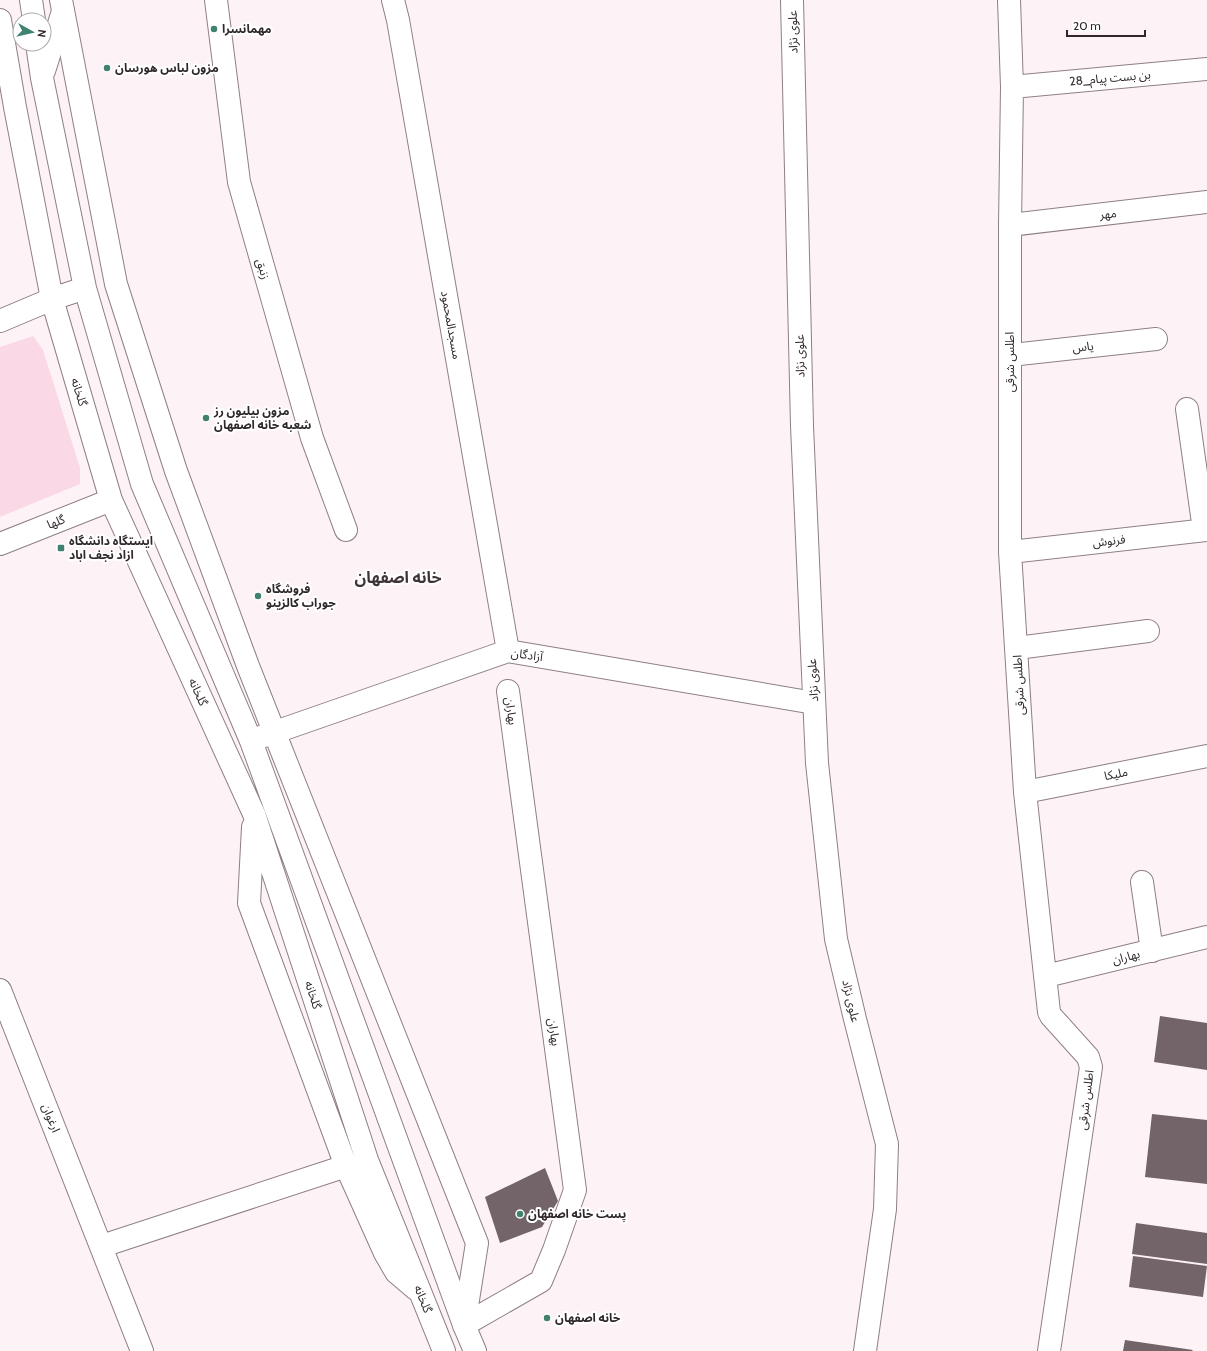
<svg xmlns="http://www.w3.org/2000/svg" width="1207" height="1351" viewBox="0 0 1207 1351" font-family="Cabin,'Noto Sans Arabic',sans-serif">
	<rect width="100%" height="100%" fill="#fdf3f7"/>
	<path fill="#fbd8e5" d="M33 336 43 350 80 468V484L0 517V347Z"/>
	<path fill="#726469" d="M1160 1016 1207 1023V1070L1154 1062Z
		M1152 1114 1207 1120V1184L1145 1177Z
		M545 1168 558 1201 542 1227 500 1243 485 1197Z
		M1136 1223 1207 1233V1264L1132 1254Z
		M1133 1256 1207 1266 1203 1297 1129 1287Z
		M1125 1340 1193 1350 1192 1351H1123Z"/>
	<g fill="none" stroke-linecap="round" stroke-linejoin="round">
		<defs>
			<path id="minor" d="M61 0 116 284 176 471 248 666 477 1243 464 1325
				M216 0 239 182 312 438 346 530
				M393 0 398 20 508 651
				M792 0 802 426 817 763 836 939 855 1019 887 1144 885 1209 865 1351
				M1009 0 1012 87 1010 225V552L1025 792 1049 1012 1051 1016 1088 1057 1091 1067 1049 1351
				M1012 87 1207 69
				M1010 225 1207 202
				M1011 355 1156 339
				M1187 409 1204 530
				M1010 552 1207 530
				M1017 648 1148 631
				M261 737 508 651 814 703
				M1025 792 1207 756
				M1142 882 1152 951
				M1046 976 1207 937
				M0 990 142 1351
				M102 1246 346 1166
				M464 1325 541 1281 554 1250 575 1190 508 691"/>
			<path id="secondary" d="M31 0 34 20
				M0 20 15 107 52 299 111 500 254 814 367 1160 444 1351
				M37 44 42 78 85 288 142 484 251 741 464 1325 475 1351
				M44 71 63 11
				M0 321 52 299 85 288
				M0 544 111 500
				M253 827 249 903 346 1166 385 1253 396 1272 416 1289"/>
		</defs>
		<use href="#minor" stroke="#8e7f85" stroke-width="24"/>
		<use href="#secondary" stroke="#8e7f85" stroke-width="24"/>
		<use href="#minor" stroke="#fff" stroke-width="22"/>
		<use href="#secondary" stroke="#fff" stroke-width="22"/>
	</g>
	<g fill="#418170" stroke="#fff" stroke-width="1.5">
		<circle cx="214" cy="29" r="4"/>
		<circle cx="107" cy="68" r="4"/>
		<circle cx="206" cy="418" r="4"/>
		<rect x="57" y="544" width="8" height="8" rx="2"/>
		<circle cx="258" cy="596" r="4"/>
		<circle cx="520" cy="1214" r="4"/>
		<circle cx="547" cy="1318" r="4"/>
	</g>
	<g text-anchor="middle" stroke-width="4" stroke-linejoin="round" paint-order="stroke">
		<g font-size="12" font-weight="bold" fill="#2f282b" stroke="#fff" text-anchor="start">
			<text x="222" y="33">مهمانسرا</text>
			<text x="115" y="72">مزون لباس هورسان</text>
			<text x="214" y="415">مزون بیلیون رز<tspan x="214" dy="14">شعبه خانه اصفهان</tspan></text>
			<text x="69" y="545">ایستگاه دانشگاه<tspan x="69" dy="14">ازاد نجف اباد</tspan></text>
			<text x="266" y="593">فروشگاه<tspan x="266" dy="14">جوراب کالزینو</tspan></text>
			<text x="528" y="1218">پست خانه اصفهان</text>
			<text x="555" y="1322">خانه اصفهان</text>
		</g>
		<g font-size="12" fill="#2f282b" stroke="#fff">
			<text transform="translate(793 32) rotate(-91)" y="4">علوی نژاد</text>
			<text transform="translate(1110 78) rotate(-5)" y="4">بن بست پیام_28</text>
			<text transform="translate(1108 214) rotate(-6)" y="4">مهر</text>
			<text transform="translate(263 269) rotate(74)" y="4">زنبق</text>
			<text transform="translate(451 325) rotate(80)" y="4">مسجدالمحمود</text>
			<text transform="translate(1083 347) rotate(-6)" y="4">یاس</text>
			<text transform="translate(800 356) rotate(-91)" y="4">علوی نژاد</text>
			<text transform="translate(1010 362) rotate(-90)" y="4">اطلس شرقی</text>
			<text transform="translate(79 392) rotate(73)" y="4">گلخانه</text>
			<text transform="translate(56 522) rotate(-22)" y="4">گلها</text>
			<text transform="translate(1109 541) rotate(-6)" y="4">فرنوش</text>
			<text transform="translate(527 655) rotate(8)" y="4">آزادگان</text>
			<text transform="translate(813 680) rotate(-93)" y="4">علوی نژاد</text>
			<text transform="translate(1019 685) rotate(-93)" y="4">اطلس شرقی</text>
			<text transform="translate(198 692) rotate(66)" y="4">گلخانه</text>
			<text transform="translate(511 711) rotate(82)" y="4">بهاران</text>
			<text transform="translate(1116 774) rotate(-11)" y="4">ملیکا</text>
			<text transform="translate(1126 957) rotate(-14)" y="4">بهاران</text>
			<text transform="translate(313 995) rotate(72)" y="4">گلخانه</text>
			<text transform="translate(851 1001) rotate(77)" y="4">علوی نژاد</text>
			<text transform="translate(554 1032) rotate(82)" y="4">بهاران</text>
			<text transform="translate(1086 1100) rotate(-83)" y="4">اطلس شرقی</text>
			<text transform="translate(51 1118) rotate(68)" y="4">ارغوان</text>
			<text transform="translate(423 1299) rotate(68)" y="4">گلخانه</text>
		</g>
		<g font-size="16" font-weight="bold" fill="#403338" stroke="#fff">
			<text x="398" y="583">خانه اصفهان</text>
		</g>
	</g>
	<g transform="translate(32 32) rotate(98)"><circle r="19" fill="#ffffff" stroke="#aca9aa"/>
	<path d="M0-3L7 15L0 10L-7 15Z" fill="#418170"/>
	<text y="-6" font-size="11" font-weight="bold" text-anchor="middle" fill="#2f282b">N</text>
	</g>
	<path d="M1067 30v6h78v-6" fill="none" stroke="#2f282b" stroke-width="2"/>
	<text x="1073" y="30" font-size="12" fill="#2f282b" stroke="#ffffff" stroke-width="3" paint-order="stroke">20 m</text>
</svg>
